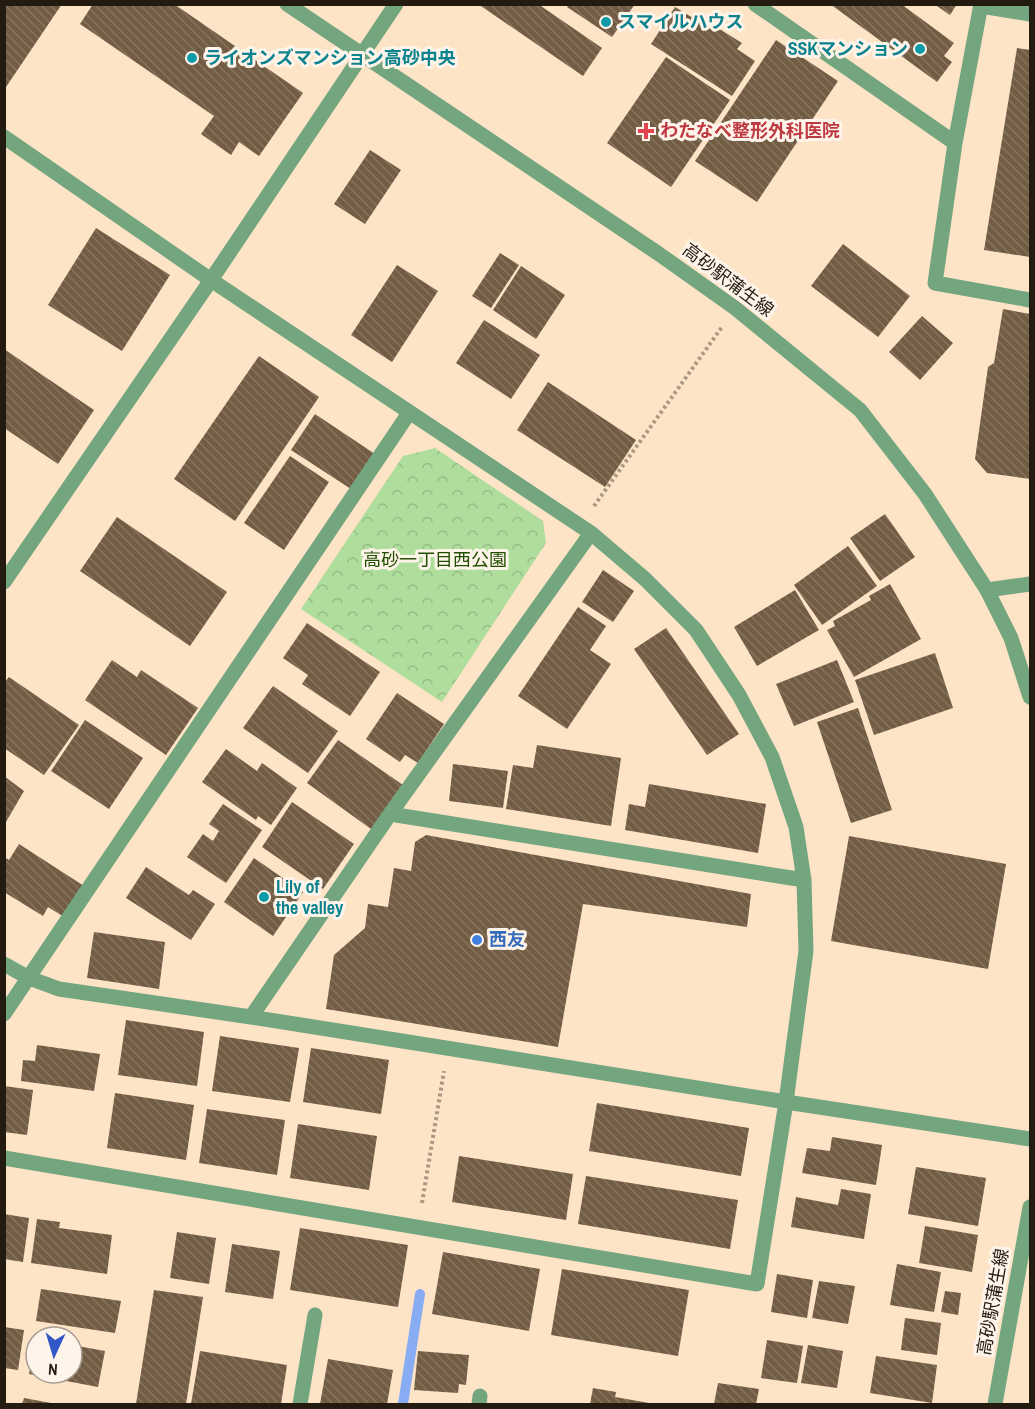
<svg xmlns="http://www.w3.org/2000/svg" width="1035" height="1409" viewBox="0 0 1035 1409" font-family="'Archivo Narrow','Noto Sans JP',sans-serif">
	<defs>
		<pattern id="park-crowns" width="20" height="18" patternUnits="userSpaceOnUse" patternTransform="scale(1.5)"><rect width="20" height="18" fill="#aedd9c"/><path d="M2 6a3 3 0 1 1 6 0M12 15a3 3 0 1 1 6 0" fill="none" stroke="#95bd85"/></pattern>
		<pattern id="building-back-hatch" width="6" height="6" patternUnits="userSpaceOnUse" patternTransform="scale(1.5)"><rect width="6" height="6" fill="#725c43"/><path d="M-1 5l2 2M0 0l6 6M5-1l2 2" fill="none" stroke="#857460"/></pattern>
	</defs>
	<rect width="100%" height="100%" fill="#fee4c7"/>
	<path fill="url(#park-crowns)" d="M435 448 543 521 546 543 442 702 301 609 403 456Z"/>
	<g fill="none" stroke-linecap="round" stroke-linejoin="round">
		<path stroke="#88acf3" stroke-width="10" d="M403 1404 420 1294"/>
	</g>
	<path fill="url(#building-back-hatch)" d="M4 4H62L4 90Z
		M93 4H174L303 93 259 156 239 142 231 155 201 134 214 116 80 24Z
		M478 4H538L602 48 583 76Z
		M569 4H635L612 37 567 7Z
		M830 4H901L954 43 944 56 952 62 937 82Z
		M934 4H957L950 15Z
		M675 7 711 29 713 25 742 43 737 49 755 61 732 96 651 44Z
		M776 40 838 81 757 202 695 161Z
		M1017 48 1030 50V257L984 250Z
		M666 57 730 100 671 187 607 143Z
		M370 150 401 170 365 224 334 204Z
		M96 228 170 275 122 351 48 305Z
		M843 244 910 296 878 337 811 286Z
		M500 253 519 265 491 308 472 296Z
		M397 265 438 291 392 362 351 335Z
		M521 266 565 295 536 339 493 310Z
		M1003 309 1030 314V479L987 473 975 459 988 367 994 363Z
		M922 316 953 343 920 380 889 352Z
		M484 320 540 355 511 399 456 363Z
		M4 349 94 410 58 464 4 428Z
		M259 356 319 397 235 521 174 479Z
		M548 382 636 440 605 487 517 430Z
		M315 414 375 454 351 489 291 450Z
		M290 456 329 482 284 550 244 523Z
		M885 514 915 557 880 581 850 538Z
		M117 517 227 592 190 646 80 571Z
		M848 546 877 586 822 625 794 585Z
		M603 570 634 591 613 622 582 602Z
		M890 584 921 639 854 677 827 630 835 626 833 621 871 600 869 596Z
		M795 590 819 630 757 666 734 627Z
		M578 607 606 626 590 650 611 664 567 729 518 696Z
		M307 623 380 672 350 716 302 684 308 675 283 658Z
		M666 628 739 734 707 755 634 649Z
		M935 653 953 708 874 735 855 680Z
		M112 660 137 677 141 670 198 708 166 755 85 700Z
		M837 660 854 702 794 726 776 684Z
		M9 677 79 725 44 775 4 748V683Z
		M273 686 338 731 308 773 243 728Z
		M397 693 444 724 418 763 405 755 400 762 366 739Z
		M858 708 892 810 851 823 817 722Z
		M85 720 143 758 109 809 51 771Z
		M338 740 403 785 371 829 307 783Z
		M537 745 621 758 611 826 506 809 513 765 533 768Z
		M226 749 257 771 262 763 297 788 271 825 258 816 256 820 202 782Z
		M453 764 508 771 503 808 449 801Z
		M4 776 24 791 6 822 4 821Z
		M649 784 766 804 758 853 625 830 629 804 645 807Z
		M292 802 354 844 323 889 262 847Z
		M223 804 262 830 226 883 187 857 203 834 213 841 219 831 209 824Z
		M426 835 751 894 747 927 583 904 558 1047 326 1009 334 955 365 928 368 904 388 907 394 868 411 871 415 842Z
		M849 836 1006 864 988 969 831 941Z
		M19 844 84 886 64 917 48 907 43 916 4 892V857L9 860Z
		M254 858 303 892 273 936 224 902Z
		M146 867 189 895 193 890 215 904 191 940 126 898Z
		M94 932 165 942 159 989 87 978Z
		M126 1020 204 1032 197 1086 118 1075Z
		M220 1036 299 1048 290 1102 212 1091Z
		M37 1045 100 1054 94 1091 21 1081 23 1060 35 1061Z
		M311 1048 389 1060 381 1114 303 1102Z
		M4 1086 33 1090 27 1135 4 1132Z
		M115 1093 194 1105 186 1160 107 1148Z
		M597 1103 749 1128 741 1176 589 1151Z
		M207 1109 285 1120 277 1175 199 1163Z
		M298 1124 377 1136 369 1190 290 1178Z
		M832 1137 882 1145 876 1185 802 1173 807 1148 830 1151Z
		M459 1156 573 1174 566 1220 452 1202Z
		M916 1167 986 1178 978 1226 908 1214Z
		M586 1176 738 1200 730 1249 578 1224Z
		M841 1189 871 1194 864 1239 791 1227 796 1197 838 1205Z
		M4 1214 29 1218 23 1262 4 1259Z
		M37 1219 60 1222 59 1228 112 1235 107 1274 31 1263Z
		M925 1226 978 1235 972 1272 919 1263Z
		M300 1228 408 1245 398 1307 290 1290Z
		M177 1232 216 1238 209 1284 170 1278Z
		M232 1244 280 1251 273 1299 225 1292Z
		M443 1252 540 1269 529 1331 432 1314Z
		M897 1264 941 1272 934 1312 890 1305Z
		M562 1269 689 1290 678 1356 551 1335Z
		M777 1274 813 1280 807 1318 771 1312Z
		M819 1281 855 1286 848 1324 812 1318Z
		M41 1289 121 1301 115 1333 36 1321Z
		M154 1290 203 1297 186 1404H136Z
		M945 1291 961 1293 958 1315 941 1312Z
		M905 1318 941 1323 937 1355 901 1350Z
		M4 1327 24 1330 18 1370 4 1368Z
		M767 1340 803 1346 797 1383 761 1378Z
		M35 1342 36 1373H72V1345L105 1351 98 1387 29 1374Z
		M808 1345 843 1351 837 1388 801 1383Z
		M200 1351 287 1365 281 1404H191Z
		M418 1351 469 1355 466 1385 459 1384 458 1393 414 1390Z
		M876 1356 937 1365 932 1403 870 1393Z
		M328 1359 393 1370 387 1404H320Z
		M718 1383 759 1389 756 1404H714Z
		M593 1388 616 1392 615 1397 655 1404H590Z
		M24 1398 51 1403V1404H22Z"/>
	<g fill="none" stroke-linecap="round" stroke-linejoin="round">
		<path stroke="#ab9882" stroke-width="4" stroke-dasharray="3 3" stroke-linecap="butt" d="M594 506 722 327
			M422 1203 444 1071"/>
		<path stroke="#73a57f" stroke-width="15" d="M755 4 955 143
			M981 4 955 143 935 283 1030 300
			M981 6 1030 14
			M4 137 211 280 4 582
			M987 590 1030 584
			M390 814 804 880
			M4 964 29 978 59 989 251 1017 786 1102 806 951 804 880 796 827 772 757 739 695 696 630 645 579 591 533 211 280 396 4
			M4 1014 409 413
			M251 1017 390 814 591 533
			M4 1158 757 1284 786 1102 1030 1139
			M300 1404 315 1315
			M479 1404 480 1396"/>
		<path stroke="#73a57f" stroke-width="15" d="M287 4 659 254 735 308 860 410 925 494 987 590 1011 638 1030 697
			M995 1404 1030 1207"/>
	</g>
	<g fill="#0f9aa8" stroke="#fff4e9" stroke-width="2">
		<circle cx="606" cy="22" r="6"/>
		<circle cx="920" cy="49" r="6"/>
		<circle cx="192" cy="58" r="6"/>
		<circle cx="264" cy="897" r="6"/>
	</g>
	<path fill="#e0444e" stroke="#fff4e9" stroke-width="2" d="M643 122h6v6h6v6h-6v6h-6v-6h-6v-6h6z"/>
	<circle fill="#3f7fe0" stroke="#fff4e9" stroke-width="2" cx="477" cy="940" r="6"/>
	<g text-anchor="middle" stroke-width="6" stroke-linejoin="round" paint-order="stroke">
		<g font-size="18" font-weight="bold" fill="#0d838f" stroke="#fff4e9" text-anchor="start">
			<text x="618" y="28">スマイルハウス</text>
			<text x="908" y="55" text-anchor="end">SSKマンション</text>
			<text x="204" y="64">ライオンズマンション高砂中央</text>
			<text x="276" y="893">Lily of<tspan x="276" dy="21">the valley</tspan></text>
		</g>
		<g font-size="18" font-weight="bold" fill="#be3a42" stroke="#fff4e9" text-anchor="start">
			<text x="660" y="137">わたなべ整形外科医院</text>
		</g>
		<g font-size="18" fill="#231a10" stroke="#fff4e9">
			<text transform="translate(728 280) rotate(37)" y="6">高砂駅蒲生線</text>
			<text transform="translate(993 1302) rotate(-80)" y="6">高砂駅蒲生線</text>
		</g>
		<g font-size="18" fill="#204f02" stroke="#fff4e9">
			<text x="435" y="566">高砂一丁目西公園</text>
		</g>
		<g font-size="18" font-weight="bold" fill="#366cbe" stroke="#fff4e9" text-anchor="start">
			<text x="489" y="946">西友</text>
		</g>
	</g>
	<rect width="1035" height="1409" fill="none" stroke="#231a10" stroke-width="12"/>
	<g transform="translate(54 1355) rotate(184)"><circle r="28" fill="#fff4e9" stroke="#a79d92" stroke-width="1.5"/>
	<path d="M0-4.5L10 22L0 15L-10 22Z" fill="#3257c7"/>
	<text y="-9" font-size="16" font-weight="bold" text-anchor="middle" fill="#231a10">N</text>
	</g>
</svg>
